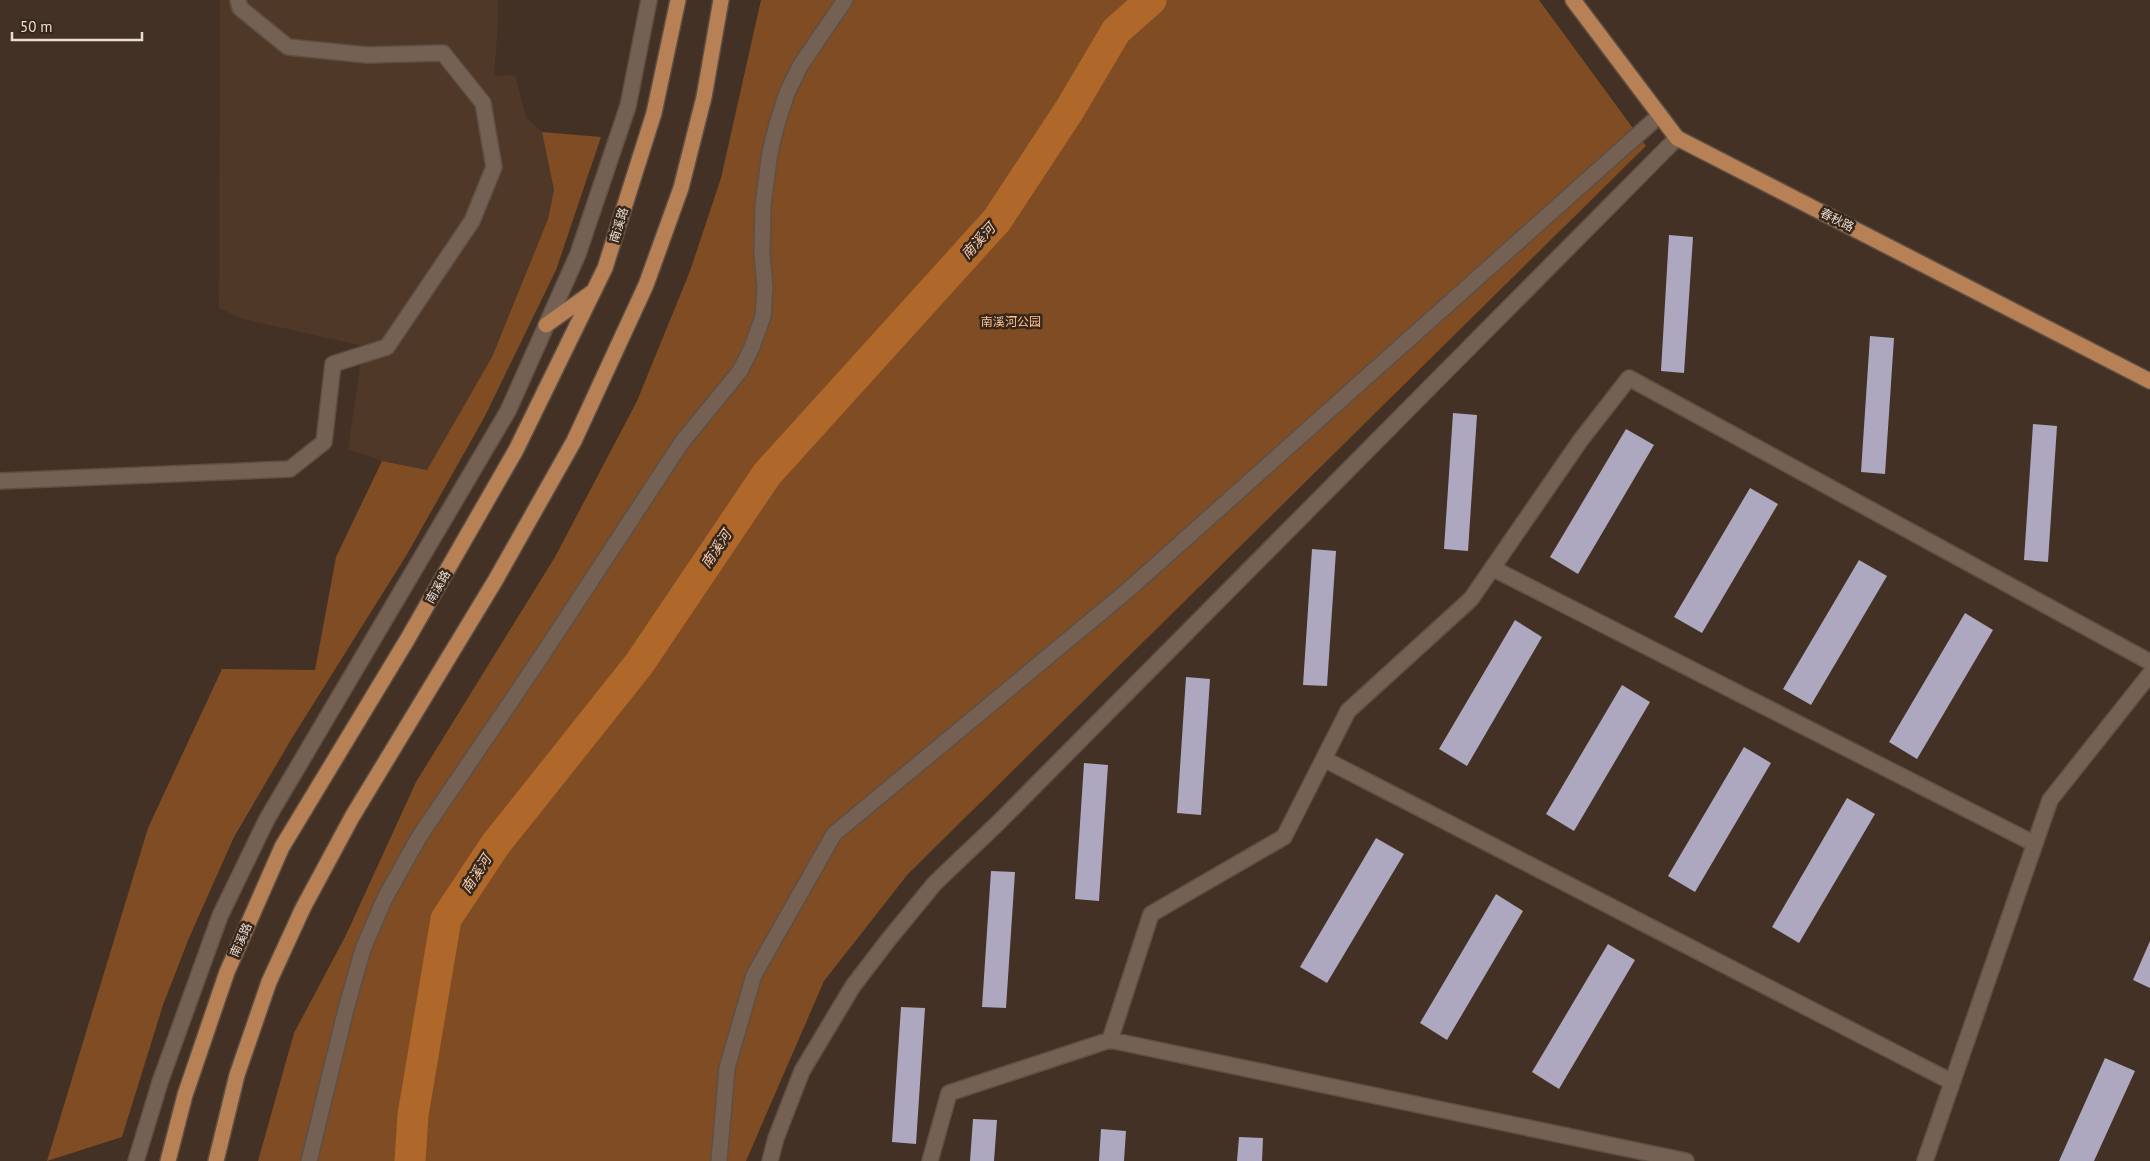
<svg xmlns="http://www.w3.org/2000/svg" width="2150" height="1161" viewBox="0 0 2150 1161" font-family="'PT Sans','Noto Sans SC',sans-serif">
	<rect width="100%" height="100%" fill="#423124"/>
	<path fill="#4f3827" d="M220 0H498V24L494 76 515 75 526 117 542 132 554 190 548 219 492 357 427 470 382 461 348 449 363 346 243 319 219 308Z"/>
	<path fill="#7f4c23" d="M761 0H1539L1646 146 908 874 824 981 746 1161H258L294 1033 346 935 416 782 555 557 637 401 690 271 721 178Z
		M542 132 601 137 556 270 484 418 406 556 292 738 234 837 189 938 163 1005 122 1137 47 1161 148 828 222 669 315 670 336 557 382 461 427 470 492 357 548 219 554 190Z"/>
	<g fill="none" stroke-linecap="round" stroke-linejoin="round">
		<path stroke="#af6829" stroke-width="31" d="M410 1161 413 1115 446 919 495 845 639 664 767 474 997 220 1070 109 1116 31 1151 0"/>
	</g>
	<path fill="#ada8bf" d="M1669 235 1693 237 1684 373 1661 371Z
		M1870 336 1894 338 1885 474 1861 472Z
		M1453 413 1477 415 1468 551 1444 549Z
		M2033 424 2057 426 2048 562 2024 560Z
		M1626 429 1654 445 1578 574 1550 557Z
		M1750 488 1778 504 1702 633 1674 617Z
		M1312 549 1336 551 1327 686 1303 685Z
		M1859 560 1887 576 1811 705 1783 689Z
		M1965 613 1993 630 1917 759 1889 742Z
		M1515 620 1542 637 1467 766 1439 749Z
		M1186 677 1210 679 1201 815 1177 813Z
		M1622 685 1650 702 1574 831 1546 814Z
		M1744 747 1771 763 1695 892 1668 876Z
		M1084 763 1108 765 1099 901 1075 899Z
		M1847 798 1875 814 1799 943 1772 927Z
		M1376 838 1404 854 1327 983 1300 967Z
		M991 871 1015 872 1006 1008 982 1007Z
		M1496 894 1523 911 1447 1040 1420 1023Z
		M2150 941V988L2133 980Z
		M1608 944 1635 960 1559 1089 1532 1072Z
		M901 1007 925 1008 916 1144 892 1142Z
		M2105 1058 2135 1071 2094 1161H2059Z
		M973 1119 997 1120 994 1161H970Z
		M1101 1129 1126 1131 1124 1161H1099Z
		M1239 1137 1263 1138 1262 1161H1237Z"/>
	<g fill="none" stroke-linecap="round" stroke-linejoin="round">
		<defs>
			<path id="minor" d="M0 481 290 469 324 442 333 364 387 347 472 221 494 167 483 103 443 53 367 55 288 47 240 8 238 0
				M1492 568 2035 844
				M1324 759 1952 1082
				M1110 1040 1686 1161
				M136 1161 160 1082 220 916 267 819 508 411 578 254 628 106 649 0
				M309 1161 346 1009 363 949 385 898 419 837 539 660 682 442 740 371 752 347 763 316 765 287 762 254 763 205 770 152 777 124 787 93 800 66 845 0
				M719 1161 727 1068 754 975 834 834 1127 591 1660 115
				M770 1161 776 1138 802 1071 853 986 889 939 935 883 998 823 1677 138
				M930 1161 949 1093 1110 1040 1151 914 1284 837 1348 711 1471 599 1580 441 1629 378 2150 662
				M1925 1161 2050 800 2150 674"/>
			<path id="major" d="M1573 0 1677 138 2150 381
				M546 325 591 293
				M168 1161 185 1095 227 972 282 847 407 640 516 450 605 268 654 113 678 0
				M216 1161 237 1075 269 982 303 908 352 817 495 581 574 441 646 285 681 188 704 97 721 0"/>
		</defs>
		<use href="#minor" stroke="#5e4f44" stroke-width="18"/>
		<use href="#major" stroke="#5e4f44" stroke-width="18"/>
		<use href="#minor" stroke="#756153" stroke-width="15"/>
		<use href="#major" stroke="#b88055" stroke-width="15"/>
	</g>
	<g text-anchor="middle" stroke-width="5" stroke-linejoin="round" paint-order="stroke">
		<g font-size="12" fill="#e9ddd5" stroke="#37271a">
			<text transform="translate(1837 220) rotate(27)" y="4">春秋路</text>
			<text transform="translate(619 225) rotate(-73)" y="4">南溪路</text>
			<text transform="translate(438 587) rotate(-60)" y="4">南溪路</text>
			<text transform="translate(241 940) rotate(-66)" y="4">南溪路</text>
		</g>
		<g font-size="12" fill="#fdc296" stroke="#37271a">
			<text x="1011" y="326">南溪河公园</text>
		</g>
		<g font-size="14" font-style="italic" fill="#f6ceb1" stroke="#37271a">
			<text transform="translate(978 241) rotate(-48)" y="5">南溪河</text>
			<text transform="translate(716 549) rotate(-56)" y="5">南溪河</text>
			<text transform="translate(476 874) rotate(-57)" y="5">南溪河</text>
		</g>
	</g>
	<path d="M12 32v8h130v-8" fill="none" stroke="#e9ddd5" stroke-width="2.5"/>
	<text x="20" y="32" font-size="15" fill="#e9ddd5" stroke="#37271a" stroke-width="4" paint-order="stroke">50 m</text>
</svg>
